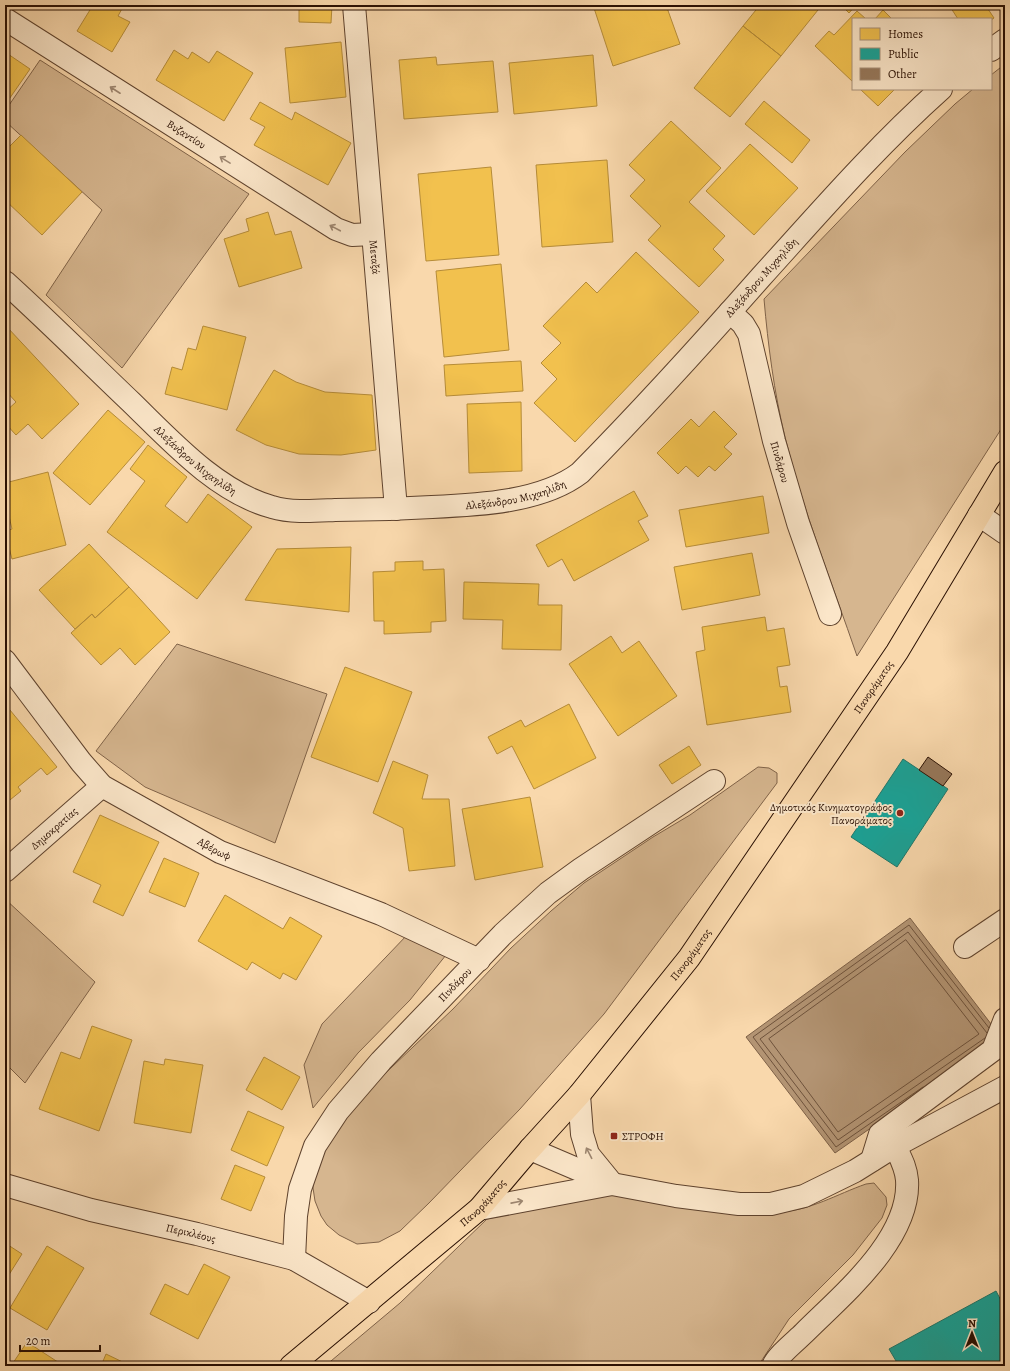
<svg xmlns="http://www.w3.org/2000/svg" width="1010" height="1371" viewBox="0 0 1010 1371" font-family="Alegreya,serif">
	<rect width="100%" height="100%" fill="#f9d8ac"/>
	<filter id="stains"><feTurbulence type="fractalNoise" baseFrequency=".005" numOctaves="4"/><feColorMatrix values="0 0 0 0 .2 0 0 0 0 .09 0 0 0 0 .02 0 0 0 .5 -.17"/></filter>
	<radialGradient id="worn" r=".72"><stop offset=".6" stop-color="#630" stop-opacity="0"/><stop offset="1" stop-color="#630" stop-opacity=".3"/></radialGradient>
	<path fill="#d6b68f" stroke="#806349" d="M40 60 249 194 122 368 46 295 102 210 5 121V111Z
		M1005 64V423L857 656C832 583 803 511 785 437 774 392 768 345 764 299L905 152 955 104 973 89H991V75Z
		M177 644 327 694 275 843 145 787 96 751Z
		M758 767 769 768 777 773V783L604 1014 520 1109 429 1203 400 1231 379 1242 357 1244 339 1235 327 1225 321 1216 315 1201 313 1188V1169L337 1127 373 1085 453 1009 511 948 551 911 584 883 653 837 690 815Z
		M5 899 95 982 25 1083 5 1063Z
		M408 934 446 955 410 1000 358 1053 313 1108 304 1065 322 1024Z
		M874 1183 886 1197 887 1205 882 1218 853 1255 789 1319 758 1366H325L400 1303 487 1219 613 1192 778 1212C810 1211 837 1194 866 1184Z"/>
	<path fill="#b39473" stroke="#7c5f46" d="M910 918 1001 1037 835 1153 746 1037Z"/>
	<path fill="#f2c14e" stroke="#b68c38" d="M93 5H124L118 16 130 22 112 52 77 31Z
		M299 5H332L331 23 299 22Z
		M593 5H666L680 44 613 66Z
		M760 5H822L781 56 743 26Z
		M841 5H856L849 13Z
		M949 5H995L988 9 994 18 991 20 958 19Z
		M883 10 892 19H875Z
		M857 11 866 19H853V82L815 46 829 31 834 35Z
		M743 26 781 56 730 117 694 88Z
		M341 42 346 97 290 103 285 48Z
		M174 50 188 59 192 52 209 63 217 51 253 73 224 121 156 80Z
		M5 52 30 69 5 105Z
		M593 55 597 106 514 114 509 63Z
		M436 57 437 65 493 61 498 112 404 119 399 60Z
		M860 89H895L878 106Z
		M764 101 810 140 792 163 745 124Z
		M260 102 292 120 295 112 351 143 328 185 254 145 265 127 250 119Z
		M671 121 721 168 689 202 725 236 713 249 724 260 699 287 648 240 661 226 630 196 645 180 629 165Z
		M21 135 82 192 42 235 5 200V151Z
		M750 144 798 188 754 235 706 191Z
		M607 160 613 242 542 247 536 165Z
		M491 167 499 255 426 261 418 174Z
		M268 212 275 235 291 231 302 268 239 287 224 239 249 231 246 219Z
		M636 252 699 312 575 442 534 403 557 379 541 363 561 343 543 326 586 282 597 293Z
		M501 264 509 350 444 357 436 271Z
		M203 326 246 337 227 410 165 394 172 367 182 370 188 348 196 350Z
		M7 327 79 404 42 439 28 424 16 435 5 423V412L16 402 5 390V329Z
		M521 361 523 391 446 396 444 365Z
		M274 370 296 382 325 392 372 395 376 450 341 455 299 454 266 445 236 430Z
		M521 402 522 471 469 473 467 404Z
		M108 410 145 442 90 505 53 473Z
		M714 411 737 434 724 447 732 454 715 471 709 466 698 477 686 466 678 474 657 453 691 419 699 427Z
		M148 445 187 477 165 506 187 523 208 494 252 527 197 599 107 532 145 481 130 469Z
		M48 472 66 545 12 559 5 532V531L12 529 5 499V483Z
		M634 491 648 516 638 521 649 540 574 581 562 559 548 567 536 545Z
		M763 496 769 533 686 547 679 510Z
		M89 544 129 587 95 618 92 614 75 629 39 590Z
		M351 547 349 612 245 600 277 549Z
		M752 553 760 595 682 610 674 567Z
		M423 561V570L444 569 446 621 431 622V632L384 634V621H374L373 572 395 571V562Z
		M464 582 539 584 538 605H562L561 650 502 649 503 620 463 619Z
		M129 587 170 632 135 665 120 648 101 665 71 633 92 614 95 618Z
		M765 617 767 631 784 628 790 665 777 667 780 687 787 686 791 712 707 725 696 652 705 650 702 627Z
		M611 636 622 653 639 641 677 696 618 736 569 664Z
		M345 667 412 692 378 782 311 757Z
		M5 704 57 767 47 775 41 768 18 787 21 791 5 804Z
		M569 704 596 758 534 789 512 746 497 754 488 737 521 720 525 727Z
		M689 746 701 765 672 784 659 765Z
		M393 761 428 775 422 799H449L455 866 409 871 403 828 373 813Z
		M530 797 543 867 475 880 462 809Z
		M100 815 159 842 123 916 93 902 101 885 73 872Z
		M164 858 199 873 185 907 149 892Z
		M225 895 283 929 290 917 322 936 296 980 283 973 280 979 252 962 247 970 198 941Z
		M92 1026 132 1040 99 1131 39 1109 61 1052 80 1059Z
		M264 1057 300 1077 282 1110 246 1090Z
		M165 1059 203 1065 191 1133 134 1123 144 1061 164 1065Z
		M248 1111 284 1127 267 1166 231 1150Z
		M235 1165 265 1177 251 1211 221 1199Z
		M5 1243 22 1254 5 1281Z
		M47 1246 84 1268 47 1330 10 1308Z
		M204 1264 230 1277 198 1339 150 1314 165 1284 188 1295Z
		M27 1342 64 1366H11Z
		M106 1354 131 1366H101Z"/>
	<path fill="#17a398" stroke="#1d776b" d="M903 759 948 789 897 867 851 837Z
		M996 1291 1005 1308V1366H899L889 1349Z"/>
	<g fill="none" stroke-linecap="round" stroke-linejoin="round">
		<path stroke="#6e523b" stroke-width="1" d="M906 940 979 1034 838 1132 769 1039Z
			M985 1038 838 1140 760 1039 908 932 987 1033
			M923 1087 836 1147 753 1037 909 925 989 1028"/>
	</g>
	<path fill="#96785b" stroke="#2a1003" d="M928 757 952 774 943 786 919 770Z"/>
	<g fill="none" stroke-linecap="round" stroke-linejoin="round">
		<defs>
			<g id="minor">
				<path id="s1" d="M354 5 396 509"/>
				<path id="s2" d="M5 19 336 229 352 235 373 234"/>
				<path d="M991 50 1005 40"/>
				<path id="s3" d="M5 282C48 321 89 362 131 402 171 441 217 492 272 507 292 513 314 511 335 510 367 510 400 509 432 507 478 505 542 502 580 473 642 410 702 344 761 277 819 213 876 147 941 89"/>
				<path id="s4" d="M730 312 743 324 749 334 774 441 798 523 830 614"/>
				<path d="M979 515 1005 533"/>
				<path id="s5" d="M5 661 81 762 102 786 220 852 381 914 479 960"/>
				<path id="s6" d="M5 871 102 786"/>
				<path d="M965 947 1005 920"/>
				<path d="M579 1095 582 1134 588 1154 610 1181"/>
				<path d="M530 1149 612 1184 676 1196 739 1204H771L804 1196 855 1171 895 1146 1005 1087"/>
				<path d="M872 1160 880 1134 993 1050 1005 1019"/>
				<path id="s7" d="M5 1185 91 1210 197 1234 294 1259 369 1302"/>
				<path d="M479 1209 612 1184"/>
				<path id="s8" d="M294 1259 296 1216 300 1189 315 1146 338 1111 381 1061 503 934 548 893 581 869 714 781"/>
				<path d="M773 1366C777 1356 796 1341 804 1333 842 1295 911 1239 907 1180 906 1167 900 1157 895 1146"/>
			</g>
			<g id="major">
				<path id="s9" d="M291 1366 479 1209 530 1149 579 1095 689 958 897 652 1005 472"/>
			</g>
		</defs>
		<use href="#minor" stroke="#5e422d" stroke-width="24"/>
		<use href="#major" stroke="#2a1003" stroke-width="24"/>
		<use href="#minor" stroke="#fbe6c9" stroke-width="22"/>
		<use href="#major" stroke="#f9d8ac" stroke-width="22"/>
	</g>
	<defs><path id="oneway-shaft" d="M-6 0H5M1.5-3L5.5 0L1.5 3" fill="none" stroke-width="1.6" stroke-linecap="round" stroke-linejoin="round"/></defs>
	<g stroke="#9d8670">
		<use href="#oneway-shaft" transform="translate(115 90) rotate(-147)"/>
		<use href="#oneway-shaft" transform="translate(225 160) rotate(-148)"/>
		<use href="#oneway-shaft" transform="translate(335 228) rotate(-152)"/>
		<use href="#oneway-shaft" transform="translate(589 1153) rotate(-117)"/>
		<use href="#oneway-shaft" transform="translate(517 1202) rotate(-11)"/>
	</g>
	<g fill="#8f2418" stroke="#fbe6c9" stroke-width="1.5">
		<circle cx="900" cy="813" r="4"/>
		<rect x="610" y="1132" width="8" height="8" rx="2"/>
	</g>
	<g text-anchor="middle" stroke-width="4" stroke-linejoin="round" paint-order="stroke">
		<g font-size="11" fill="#2a1003" stroke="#fbe6c9">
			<text dy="4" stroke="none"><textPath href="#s2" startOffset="215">Βυζαντίου</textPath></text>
			<text dy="4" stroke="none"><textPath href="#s1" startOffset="253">Μεταξά</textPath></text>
			<text dy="4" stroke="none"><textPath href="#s3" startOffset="933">Aλεξάνδρου Mιχαηλίδη</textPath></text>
			<text dy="4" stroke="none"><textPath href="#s3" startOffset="261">Aλεξάνδρου Mιχαηλίδη</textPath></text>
			<text dy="4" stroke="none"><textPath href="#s4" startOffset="161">Πινδάρου</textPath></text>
			<text dy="4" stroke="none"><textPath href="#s3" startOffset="597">Aλεξάνδρου Mιχαηλίδη</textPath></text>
			<text dy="4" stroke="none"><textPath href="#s9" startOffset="900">Πανοράματος</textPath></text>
			<text dy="4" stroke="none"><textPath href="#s6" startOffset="65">Δημοκρατίας</textPath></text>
			<text dy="4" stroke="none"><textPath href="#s5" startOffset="287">Αβέρωφ</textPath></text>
			<text dy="4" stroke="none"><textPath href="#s9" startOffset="576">Πανοράματος</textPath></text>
			<text dy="4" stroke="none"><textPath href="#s8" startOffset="330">Πινδάρου</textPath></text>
			<text dy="4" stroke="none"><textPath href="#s9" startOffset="252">Πανοράματος</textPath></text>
			<text dy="4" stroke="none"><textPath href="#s7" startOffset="192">Περικλέους</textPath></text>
		</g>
		<g font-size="11" fill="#2a1003" stroke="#fbe6c9" text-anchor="end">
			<text x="892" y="811">Δημοτικός Κινηματογράφος<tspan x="892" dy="13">Πανοράματος</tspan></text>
			<text x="622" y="1140" text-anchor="start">ΣΤΡΟΦΗ</text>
		</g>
	</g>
	<rect width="1010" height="1371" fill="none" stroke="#f9d8ac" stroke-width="20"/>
	<rect x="6" y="6" width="998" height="1359" fill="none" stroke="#2a1003" stroke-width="2"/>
	<rect x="10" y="10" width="990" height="1351" fill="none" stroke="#2a1003"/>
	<rect x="852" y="18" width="140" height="72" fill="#fbe6c9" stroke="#a7907a"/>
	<rect x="860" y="28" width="20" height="12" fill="#f2c14e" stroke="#a7907a"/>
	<text x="888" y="38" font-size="12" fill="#2a1003">Homes</text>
	<rect x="860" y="48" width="20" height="12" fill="#17a398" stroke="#a7907a"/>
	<text x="888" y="58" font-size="12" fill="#2a1003">Public</text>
	<rect x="860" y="68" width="20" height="12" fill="#96785b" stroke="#a7907a"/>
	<text x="888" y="78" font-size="12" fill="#2a1003">Other</text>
	<g transform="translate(972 1333)" stroke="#fbe6c9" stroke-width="3" paint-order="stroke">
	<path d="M0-3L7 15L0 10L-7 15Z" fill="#2a1003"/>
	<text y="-6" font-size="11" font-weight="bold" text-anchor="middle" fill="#2a1003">N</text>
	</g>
	<path d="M20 1345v6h80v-6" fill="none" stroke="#2a1003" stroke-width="2"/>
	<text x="26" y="1345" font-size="12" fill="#2a1003" stroke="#fbe6c9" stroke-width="3" paint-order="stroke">20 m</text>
	<rect width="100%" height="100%" filter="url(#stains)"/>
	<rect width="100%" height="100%" fill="url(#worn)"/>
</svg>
